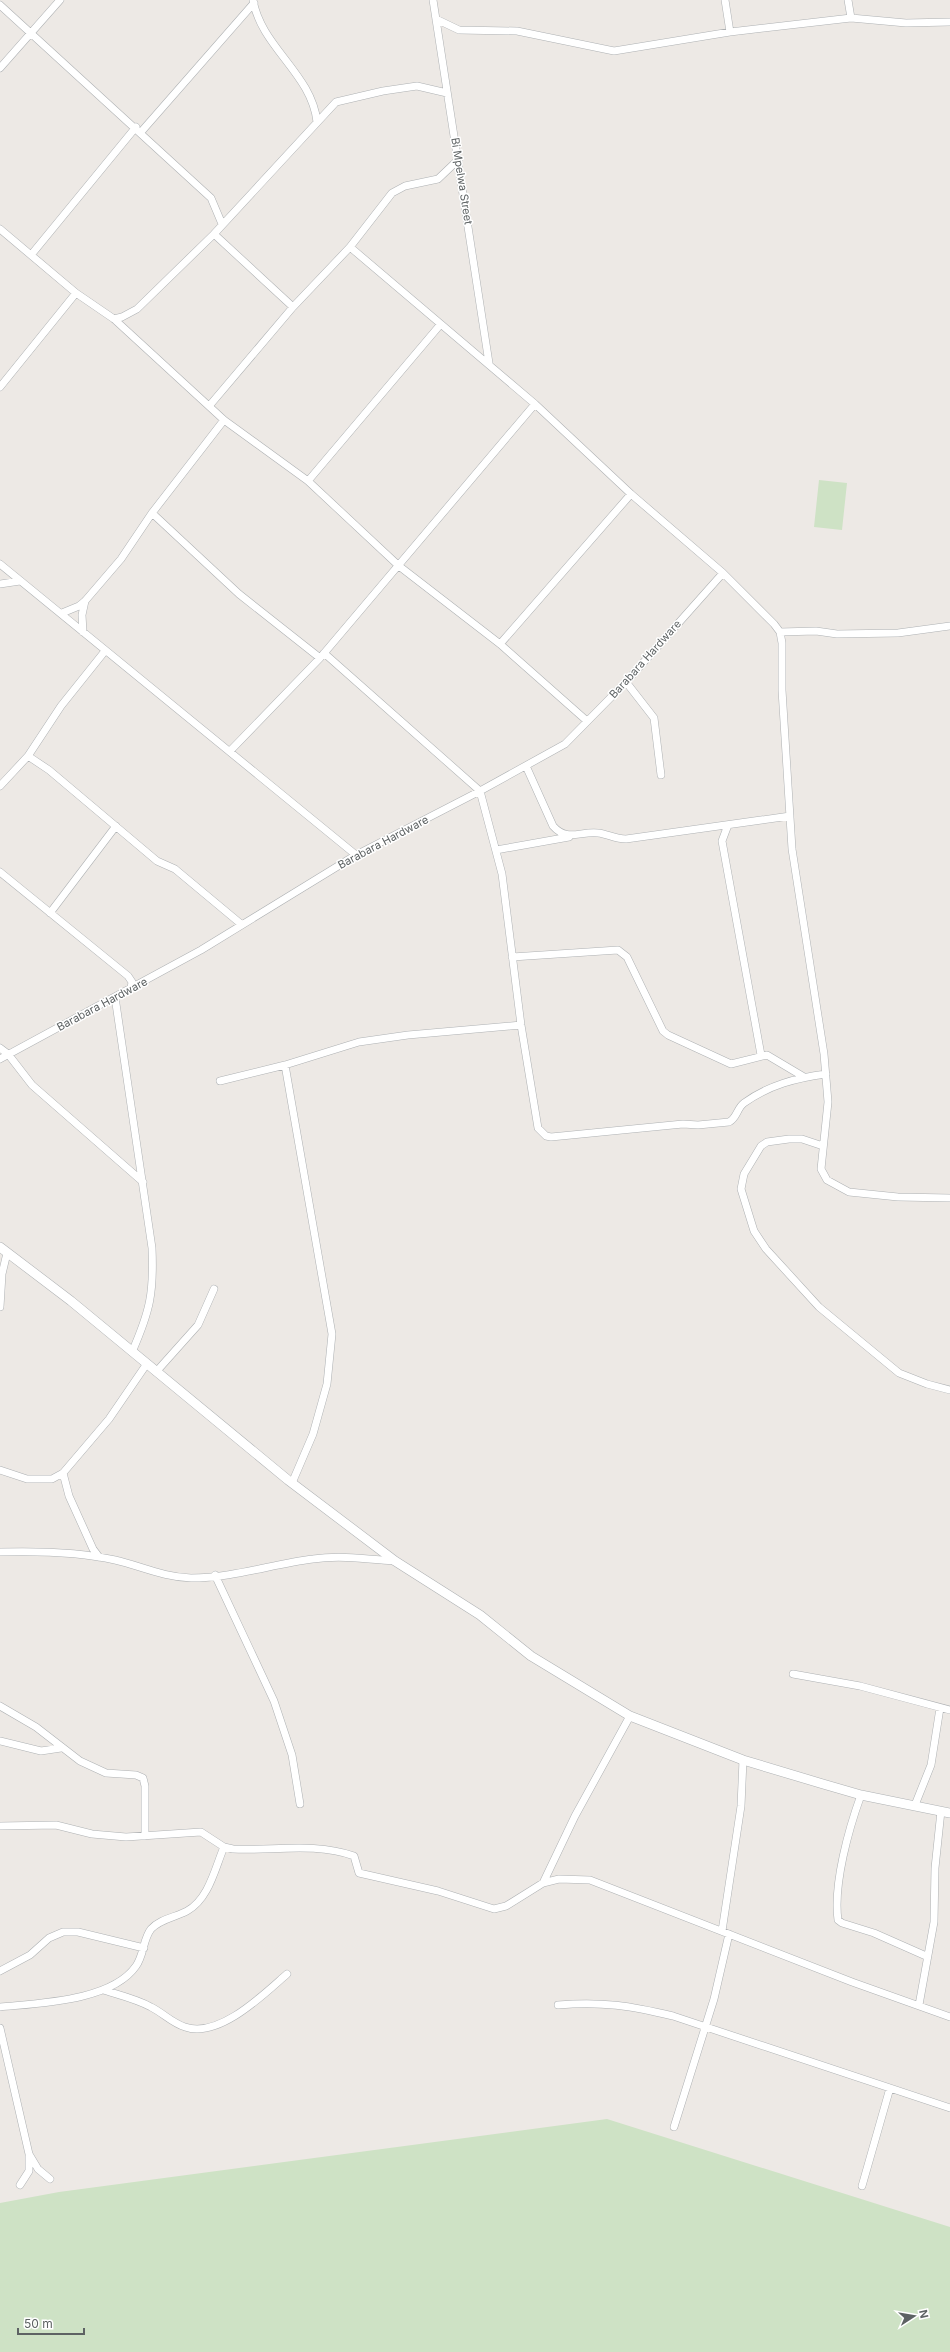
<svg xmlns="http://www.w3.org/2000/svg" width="950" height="2352" viewBox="0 0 950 2352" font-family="Inter,sans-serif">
	<rect width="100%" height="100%" fill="#ede9e5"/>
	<path fill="#cee2c5" d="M819 480 847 483 842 530 814 527Z
		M607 2119 950 2227V2352H0V2203L59 2192Z"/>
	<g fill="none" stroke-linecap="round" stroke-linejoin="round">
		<defs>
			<path id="minor" d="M253 0C261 47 312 74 317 122
				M433 0 489 363
				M725 0 730 32
				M848 0 851 18
				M0 5 211 198 222 224
				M436 19 459 30 517 31 614 51 730 32 851 18 906 23 950 22
				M0 68 60 0
				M141 132 254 3
				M0 229 76 293 114 319 224 420 308 481 399 566 500 644 587 721
				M214 234 293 307
				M350 247 392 193 405 186 438 179 459 159
				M31 255 136 127
				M114 319 122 317 137 309 214 234 336 102 383 91 417 86 447 93
				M0 387 76 293
				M210 405 293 307 350 247 535 404 631 494 723 573 774 624 780 632 782 643V690L792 849 824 1054 828 1102 821 1169 827 1180 849 1192 898 1197 950 1198
				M308 481 440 325
				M152 513 239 594 320 658
				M0 564 356 855
				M0 584 20 581
				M62 613 79 606 85 601 121 559 152 513 224 420
				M83 632 82 615 85 601
				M780 632 816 631 837 634 898 633 950 626
				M500 644 631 494
				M324 653 480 791 502 874 521 1025 538 1128 546 1136 551 1137 683 1124 698 1125 729 1122C737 1118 737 1108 744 1103 769 1085 796 1078 826 1074
				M626 682 654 718 661 775
				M230 751 320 658 535 404
				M28 756 49 770 157 861 175 869 241 924
				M526 766 553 826C567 842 580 831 598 833 608 834 615 839 626 839L790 816
				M0 786 28 756 61 706 105 651
				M728 825 722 841 761 1055
				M496 850 569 837
				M0 872 128 976 132 982 131 988
				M50 913 116 826
				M512 957 618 950 627 957 663 1031 668 1035 731 1064 767 1055 804 1077
				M115 997 152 1248C154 1293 150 1311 132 1352
				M0 1048 8 1054 32 1085 143 1182
				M0 1059 201 950 356 855 480 791 565 744 626 682 723 573
				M285 1065 332 1334 327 1384 313 1434 292 1483
				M220 1081 285 1065 359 1042 408 1035 521 1025
				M823 1146 802 1139H789L767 1142 761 1146 744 1174 741 1189 754 1231 766 1249 819 1307 899 1373 927 1384 950 1390
				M0 1307 2 1274 7 1253
				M156 1372 198 1325 214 1289
				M0 1470 27 1479H52L63 1473 109 1419 146 1365
				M63 1473 69 1496 93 1549 99 1557
				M0 1552C36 1551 80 1552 115 1560 141 1566 163 1577 191 1578 232 1578 273 1564 313 1559 340 1555 368 1559 395 1561
				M215 1575 274 1701 292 1755 300 1804
				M793 1674 860 1686 950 1710
				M0 1706 36 1727 80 1761 106 1773 136 1775 143 1778 145 1786V1836
				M0 1741 41 1751 61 1748
				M861 1795C849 1828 833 1884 838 1920L842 1923 874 1933 926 1956
				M915 1805 931 1765 940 1708
				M0 1826 56 1825 92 1834 126 1837 201 1832 224 1847 233 1849C273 1851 315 1842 354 1856L359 1873 438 1891 494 1909 506 1906 543 1883 559 1879 590 1880 852 1982 950 2017
				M543 1883 575 1816 630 1716
				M722 1931 741 1806 743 1760
				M0 1971 30 1955 49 1938 63 1932H78L144 1948
				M103 1990C119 1995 136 1999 151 2007 163 2013 172 2023 185 2027 219 2039 264 1994 287 1974
				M558 2005C602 2001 631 2006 673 2016L950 2108
				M919 2005 934 1922 935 1868 941 1811
				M0 2007C39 2003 112 2001 136 1966 144 1955 143 1939 151 1929 160 1919 176 1917 187 1911 209 1899 215 1868 224 1847
				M0 2028 29 2154 38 2169 50 2179
				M674 2127 714 1999 729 1934
				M20 2185 29 2171V2156
				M862 2186 890 2088"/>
			<path id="tertiary" d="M0 1247 71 1301 288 1480 395 1561 480 1615 531 1656 630 1716 743 1760 823 1784 861 1795 950 1813"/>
		</defs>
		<use href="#minor" stroke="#aeb1b3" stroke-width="8"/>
		<use href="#tertiary" stroke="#aeb1b3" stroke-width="10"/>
		<use href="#minor" stroke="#fff" stroke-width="7"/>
		<use href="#tertiary" stroke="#fff" stroke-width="9"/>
	</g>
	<g text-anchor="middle" stroke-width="3" stroke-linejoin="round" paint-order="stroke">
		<g font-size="11" fill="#5d6263" stroke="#fff">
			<text transform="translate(462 181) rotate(81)" y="4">Bi Mpelwa Street</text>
			<text transform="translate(645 659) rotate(-48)" y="4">Barabara Hardware</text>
			<text transform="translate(383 842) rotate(-28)" y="4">Barabara Hardware</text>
			<text transform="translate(102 1004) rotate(-28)" y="4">Barabara Hardware</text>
		</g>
	</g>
	<g transform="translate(914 2316) rotate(78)" stroke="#ffffff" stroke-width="3" paint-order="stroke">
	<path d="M0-3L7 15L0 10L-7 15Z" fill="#5d6263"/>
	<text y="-6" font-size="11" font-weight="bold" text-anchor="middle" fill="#5d6263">N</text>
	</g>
	<path d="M18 2328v6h66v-6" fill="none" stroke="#5d6263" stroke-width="2"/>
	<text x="24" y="2328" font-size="12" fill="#5d6263" stroke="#ffffff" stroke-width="3" paint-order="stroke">50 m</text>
</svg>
